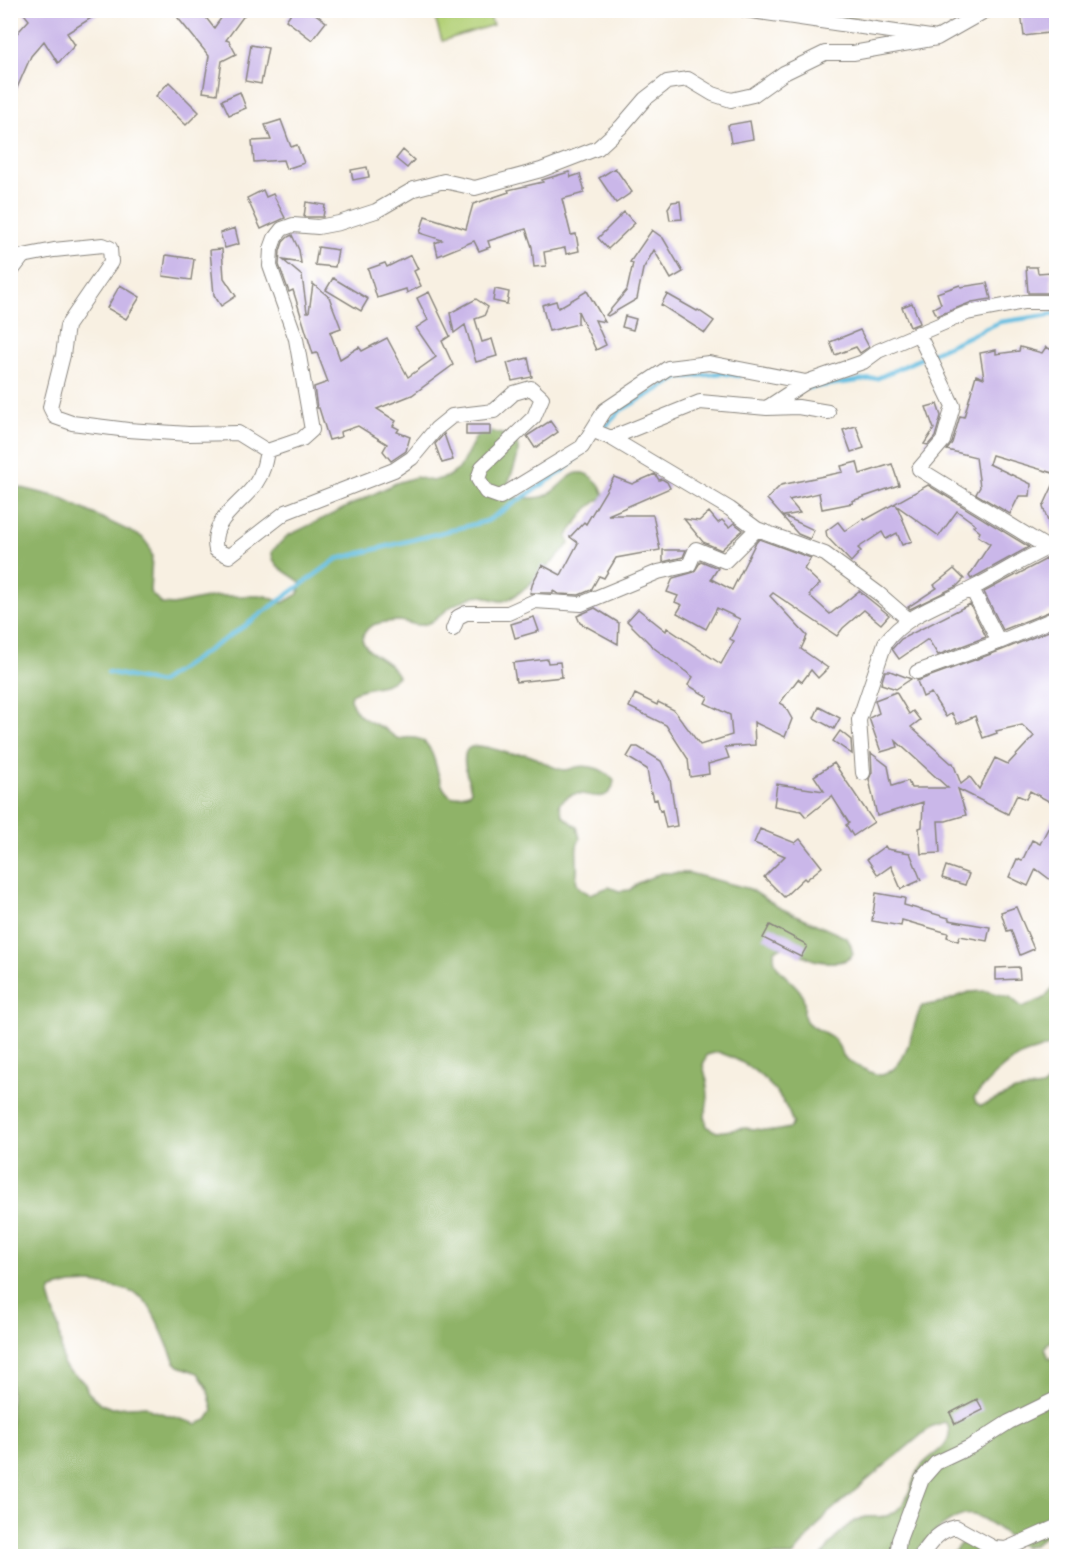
<svg xmlns="http://www.w3.org/2000/svg" width="1067" height="1567" viewBox="0 0 1067 1567" font-family="Sriracha,sans-serif">
	<rect width="100%" height="100%" fill="#fff"/>
	<filter id="ink" filterUnits="userSpaceOnUse"><feTurbulence type="fractalNoise" baseFrequency=".0167" numOctaves="2"/><feDisplacementMap in="SourceGraphic" scale="12" xChannelSelector="R" yChannelSelector="G"/><feConvolveMatrix kernelMatrix="1 2 1 2 8 2 1 2 1" color-interpolation-filters="sRGB"/></filter>
	<filter id="wash" filterUnits="userSpaceOnUse"><feTurbulence type="fractalNoise" baseFrequency=".008" numOctaves="4" result="noise"/><feDisplacementMap in="SourceGraphic" scale="24" xChannelSelector="R" yChannelSelector="G"/><feGaussianBlur stdDeviation="1.35" result="paint"/><feColorMatrix in="noise" values="0 0 0 0 0 0 0 0 0 0 0 0 0 0 0 0 0 1.4 0 .05"/><feComposite in="paint" operator="in"/></filter>
	<g filter="url(#wash)">
		<rect width="100%" height="100%" fill="#f8f0e2"/>
		<path fill="#b4d178" stroke="#68764a" stroke-width="1.5" d="M438 11H488L493 25 442 41 433 12Z"/>
		<path fill="#8fb368" stroke="#566842" stroke-width="1.5" fill-rule="evenodd" d="M810 11H864C845 24 831 18 810 11Z
			M487 429C495 434 503 433 510 437 529 447 509 474 507 488L513 497C521 498 538 499 545 496 561 490 573 462 591 477 599 483 601 486 604 496L587 509 567 536 569 544C556 558 521 598 503 601 492 602 483 592 472 597 465 600 454 604 448 609 439 616 433 624 421 625 413 626 406 621 398 621 383 622 365 622 362 640 369 657 390 659 398 676 385 691 366 684 351 694L350 700C359 719 365 719 383 728 388 731 393 736 399 739 446 727 428 786 453 797L469 793 471 790C458 748 462 737 507 753 513 755 519 753 525 754 538 757 550 768 564 770 569 770 572 768 577 767 591 764 606 770 614 781 610 807 588 792 575 794 568 795 564 800 559 804L563 816 577 827 580 839C575 848 577 852 577 862 579 877 569 885 590 894L609 887 619 891 630 890 638 883 661 873H689L750 889 778 907 847 938 850 943 853 954C846 966 818 963 807 957 799 954 794 949 785 946L775 950C769 968 791 978 800 991 809 1004 800 1012 806 1021 812 1029 825 1031 833 1038 839 1043 840 1052 845 1058 850 1063 875 1076 882 1075 910 1068 911 1024 922 1006L943 1002 969 992 986 991 1010 997 1022 1007 1043 999 1056 984V1042C1045 1050 1033 1050 1021 1056 1000 1066 988 1082 974 1098L976 1103 981 1106 1015 1091 1042 1087 1056 1076V1340L1048 1343 1045 1348 1049 1358 1056 1359V1526L1034 1545 1024 1547C1008 1538 994 1523 977 1516 957 1507 923 1541 914 1556H822C833 1541 846 1521 866 1517 878 1516 888 1519 897 1510 911 1499 910 1483 919 1469 927 1456 946 1451 949 1435 950 1429 948 1426 945 1422L932 1426 827 1514 793 1556H11L10 485 58 497 142 537 149 546 152 556 150 592 162 604 173 605 216 596H266L283 603 298 594 302 584C291 573 271 569 272 551L287 536 396 483 416 477 432 481 447 477 459 469 478 433ZM718 1052C752 1063 782 1089 793 1123L790 1128 774 1131 745 1128 717 1132 707 1127 705 1116 708 1098 707 1081 703 1065 707 1055ZM92 1283C108 1286 129 1288 142 1298 154 1308 167 1346 175 1362L179 1366 198 1373 207 1387 213 1411 207 1420 197 1424 151 1410 146 1406 112 1408 101 1404 88 1392 84 1382 66 1368 63 1363 59 1329 49 1295 52 1289 71 1284Z
			M975 1540 1008 1550 1022 1556H951L960 1544Z"/>
		<g fill="none" stroke-linecap="round" stroke-linejoin="round">
			<path stroke="#63bee1" stroke-width="4.5" d="M806 388 878 378 1000 322 1056 314
				M600 432 621 410 679 378 722 373 739 376
				M108 672 159 683 243 627 337 559 487 521 563 471 578 456"/>
		</g>
		<g id="blocks">
			<path fill="#cab7e9" d="M21 10H104L67 33 75 45 58 63 44 41 31 56 10 104V41L29 20Z
				M188 10H200L214 28 227 10H248L226 40 229 41 236 54 222 61 217 94 203 92 209 56 178 18Z
				M293 10H310L326 22 312 40 286 20Z
				M1030 10H1056V32L1024 36 1021 12Z
				M251 45 268 48 261 84 245 81Z
				M169 82 199 112 186 125 156 96Z
				M240 92 246 108 229 115 222 100Z
				M281 120 291 147 297 145 304 163 286 169 283 160 254 162 252 141 271 140 265 125Z
				M750 121 753 139 731 143 728 125Z
				M403 150 414 160 407 168 396 159Z
				M367 167 369 177 353 180 351 170Z
				M615 168 632 192 616 203 599 178Z
				M569 172 571 177 580 174 584 188V193L562 199 571 235 576 234 579 251 566 254 565 248 544 252 546 266 534 267 532 247 526 229 488 241 490 247 479 251 474 241 438 256 435 243 442 240 420 233 425 216 466 229 473 204 509 192 508 190 543 182 542 180Z
				M263 190 266 197 273 194 285 218 261 229 247 198Z
				M680 201 682 219 670 220 668 208 672 202Z
				M306 202 325 205 323 217H304Z
				M624 212 635 223 608 249 598 238Z
				M235 228 239 244 225 248 220 233Z
				M652 230 663 238 683 272 671 279 654 250 643 269 637 299 608 316 606 315 627 290 633 263 630 262Z
				M292 235 299 250 301 263 283 260 302 276 307 312H309L313 284 329 297 341 328 330 332 340 359 359 347 362 351 387 338 408 377 436 357 416 328 428 320 417 298 429 292 450 336 442 341 453 365 412 395 377 409 396 421 393 426 399 429 397 432 410 437 406 451 391 461 383 451 387 444 358 426 340 432 341 437 329 440 319 408H317L314 387 328 382 317 353 313 354 293 290 289 292 279 265 280 251 283 242 288 237Z
				M318 247 338 250 335 267 315 265Z
				M222 249 224 278 236 296 221 306 214 295 210 250Z
				M166 255 194 259 191 280 163 276Z
				M411 255 418 269 414 271 421 286 407 293 406 289 377 298 368 269 385 263 387 267Z
				M1026 267H1037L1038 273 1051 272 1052 293H1028Z
				M333 278 368 299 361 311 326 290Z
				M987 283 991 299 972 302 937 316 933 308 941 304 937 293 960 285 961 287Z
				M120 285 140 297 126 319 107 308Z
				M495 289 509 292 507 304 493 301Z
				M587 291 605 322 595 320 606 345 596 350 578 311V324L549 331 542 305 556 301 558 308Z
				M667 294 697 311 698 310 714 321 705 333 661 305Z
				M476 299 488 307 484 316 475 319 482 342 492 339 497 356 476 362 465 325 454 333 450 313Z
				M912 303 920 323 910 327 902 307Z
				M625 316 636 319 633 330 622 327Z
				M860 330 869 347 860 353 856 347 835 355 830 342Z
				M1020 347 1042 353 1046 347 1056 352V474L992 455 989 464 1031 484 1030 496H1019L1010 514 976 494 980 487 976 457 947 450 952 443 960 416 964 417 976 375 984 378 980 353 996 350V354L1019 351Z
				M528 358 532 377 512 381 507 363Z
				M937 404 941 416 935 437 928 445 924 444 934 429 926 407Z
				M550 421 558 432 535 448 527 436Z
				M466 425H490V435H466Z
				M856 426 864 448 851 452 843 430Z
				M444 434 453 460 442 463 435 444Z
				M857 462 860 474 892 464 899 485 852 501 853 503 822 509 819 493 789 500 800 513 784 516 814 530 810 539 798 534 767 499 781 485 843 472 841 466Z
				M655 474 659 480 662 479 667 482 670 488 608 515H653L660 550 616 558 604 578 599 576 591 590 579 595 558 594 553 591V593H530L533 582 542 565 561 575 578 543 570 537 584 522 586 524 614 477 632 484Z
				M1056 479V535L1053 536 1043 507Z
				M928 485 1029 547 971 579 969 576 990 544 978 536 980 532 973 526 975 524 957 511 939 536 897 506 912 541 902 545 897 533 886 539 882 532 858 548 861 551 851 562 827 537 826 531 838 522 845 531 864 518 865 520Z
				M709 512 718 523 722 520 729 527 734 523 743 530 721 550 703 542 684 519 699 521Z
				M759 539 811 558 804 569 820 584 809 595 830 614 859 591 889 615 881 624 864 610 843 628 837 636 773 593 770 596 807 636 801 649 828 668 818 678 811 670 802 682 798 679 780 703 784 705 792 719 785 737 754 722 755 745 725 747 729 758 708 764 709 774 690 777 688 759 666 725 629 707 635 694 657 705 658 702 674 710 700 745 732 735 730 715 705 703 708 697 688 685 693 677 654 648 627 621 638 609 666 631 667 628 721 664 734 641 730 639 740 619 717 608 706 629 677 613 682 605 675 602 678 596 667 592 673 578 694 572 701 561 718 568 711 579 732 590 755 544Z
				M663 550H686L683 557 663 562Z
				M1056 554V609L1003 630 984 592Z
				M954 569 964 579 957 586 910 609 908 607 937 588 934 585Z
				M970 604 986 637 938 655 928 639 899 659 892 649 901 639Z
				M595 608 619 623 618 644 580 623 577 616Z
				M534 617 539 631 515 638 511 624Z
				M1056 628V805L1030 791 1026 799 1017 795 1008 814 958 789 966 815 946 821H938L940 853 921 854 919 828 922 827 923 802 877 816 869 779 872 772 871 753 888 766 892 786 908 781 911 788H948L896 741 898 747 881 752 869 718 879 713 875 700 896 692 909 714 913 711 920 720 911 727 951 763H953L961 784 970 777 979 789 995 758 1008 764 1034 736 1022 725 996 731 997 733 983 738 975 716 957 724 952 713 946 717 931 693 923 697 917 681 1002 650Z
				M547 659 548 663 560 662 562 677 516 682 513 663Z
				M885 671H890L911 679 896 689 881 684Z
				M819 707 840 718 834 729 814 718Z
				M840 731 851 740 852 754 833 741Z
				M633 747H638L661 761 670 779 677 826 666 828 662 810 660 811 657 799 654 800 652 792 651 793 647 769 627 757Z
				M834 763 874 822 853 836 846 825 849 823 832 796 806 817 801 811 774 806 777 784 824 791 814 776Z
				M1056 813V874L1052 881 1036 869 1028 886 1009 877 1017 859 1022 861 1032 840 1040 844Z
				M760 829 795 843 800 839 822 867 806 880 804 878 784 897 764 877 785 856 754 843Z
				M885 846 887 849 910 853 921 880 901 889 891 866 878 875 867 859Z
				M946 866 969 874 965 885 942 878Z
				M876 893 905 898 904 905 949 918V920L990 927 987 941 960 936 958 941 947 937 948 933 902 920 901 926 872 921Z
				M1016 907 1034 949 1020 955 1011 930 1007 931 1001 912Z
				M770 925 804 943 807 946 801 957 763 938Z
				M1019 967 1020 979 996 980V968Z
				M977 1399 983 1410 955 1424 950 1413Z"/>
		</g>
	</g>
	<g filter="url(#ink)">
		<use href="#blocks" fill-opacity="0" stroke="#8a867f" stroke-width="1.5"/>
		<g fill="none" stroke-linecap="round" stroke-linejoin="round">
			<defs>
				<path id="minor" d="M745 10 937 38 983 12 989 10
					M10 273 23 256 54 250 103 245 110 248 111 262 67 326 63 355 50 407 55 417 72 423 128 430 189 434 238 433 267 451C265 462 263 473 256 483 242 505 209 519 216 550L229 556 286 512 394 470 412 458 436 429 452 416 494 411 514 393 531 388 542 398 534 417 482 467 478 479 486 492 500 497 582 447 605 410 668 368 709 363 806 382 863 362 878 351 967 313 1024 302H1056
					M918 333 953 406 943 441 919 469 1048 548
					M768 407 806 382
					M594 431 611 438 730 509 757 529 825 554 879 594 909 620
					M611 438 700 402 767 408 798 407 828 412
					M267 451 302 439 312 430 296 339 270 266 271 249 275 238 282 229 293 225 318 227 339 223 376 211 414 189 444 181 475 188 541 170 598 148 621 127 645 99 667 82 688 79 713 94 731 100 753 95 784 73 825 53H853L937 38
					M972 589 999 642
					M453 629 458 617 466 613H508L535 601 581 604 658 572 689 565 696 549 725 561 757 529
					M917 672 999 642 1056 618
					M863 773 859 720 885 643C907 613 943 604 975 587 1002 573 1028 556 1056 544
					M897 1556 899 1540 922 1479 936 1463 970 1447 1009 1422 1056 1399
					M921 1556C931 1542 938 1531 956 1527L994 1548 1006 1549 1056 1527"/>
			</defs>
			<use href="#minor" stroke="#8a867f" stroke-width="16"/>
			<use href="#minor" stroke="#fff" stroke-width="14"/>
		</g>
	</g>
	<rect width="1067" height="1567" fill="none" stroke="#fff" stroke-width="36"/>
</svg>
